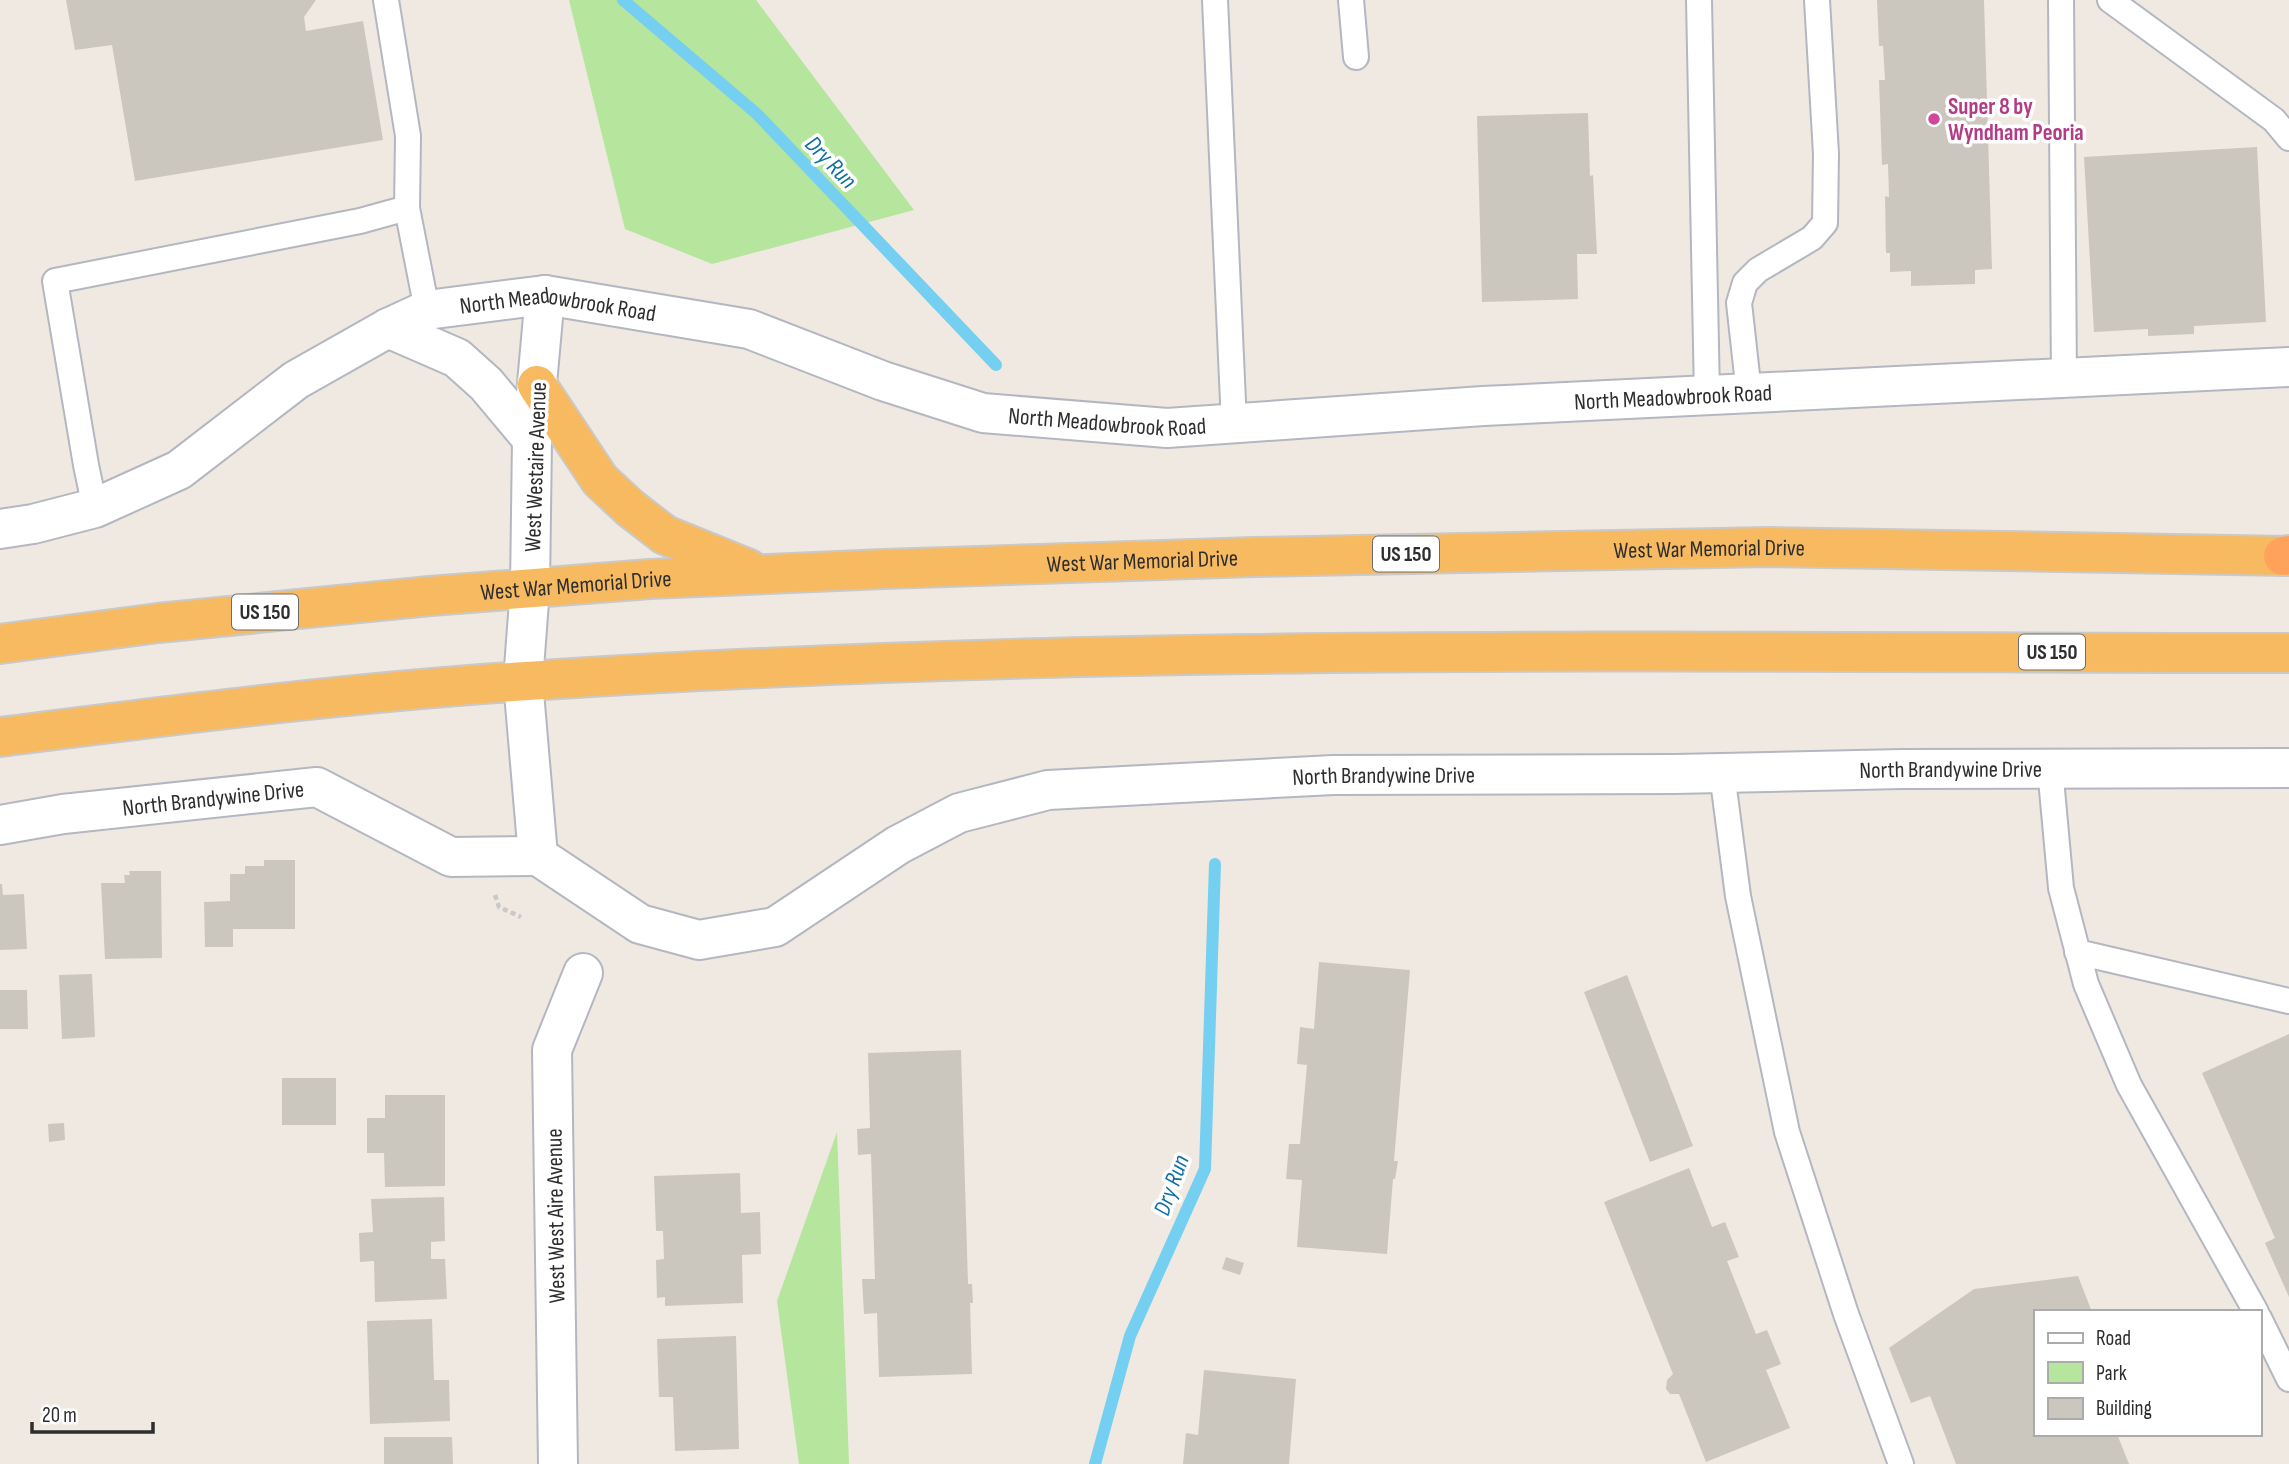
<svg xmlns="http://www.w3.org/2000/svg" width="2289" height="1464" viewBox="0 0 2289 1464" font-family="'Sofia Sans Condensed',sans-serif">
	<rect width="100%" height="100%" fill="#efe9e1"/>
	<path fill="#b6e59e" d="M569 0H756L914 210 712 264 625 229Z
		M837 1132 849 1464H799L777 1301Z"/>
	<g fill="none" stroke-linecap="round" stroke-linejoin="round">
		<path stroke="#75cff0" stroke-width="12" d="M623 0 757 114 996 365
			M1095 1464 1130 1336 1205 1169 1215 864"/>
	</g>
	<path fill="#cbc7bf" d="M66 0H316L304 17 306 31 363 21 383 140 135 181 112 45 75 50Z
		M1877 0H1984L1992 269 1975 270V284L1911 286V271L1890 272V253H1886L1885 196 1889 197 1888 164 1882 165 1879 80H1885L1883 46H1879Z
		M1588 113 1590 176 1593 175 1597 254H1577L1578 299 1482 302 1477 116Z
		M2257 147 2266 322 2194 326V334L2148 336V329L2094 332 2084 157Z
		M264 860H295V929H233V947H205L204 902 230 901V874H245V866H264Z
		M129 871H161L162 958 105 959 101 883H125L124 875H130Z
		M0 884H2L3 895 24 894 27 949 0 950Z
		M1319 962 1410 970 1394 1161H1398L1395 1179H1393L1387 1254 1297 1247 1302 1180 1286 1179 1289 1144H1300L1307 1065 1297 1064 1300 1027 1314 1029Z
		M92 974 95 1037 62 1039 59 975Z
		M1627 975 1693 1146 1650 1162 1584 992Z
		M0 990H27L28 1029H0Z
		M2289 1034V1297L2265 1243 2275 1238 2202 1073Z
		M961 1050 968 1284H972L973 1303H970L972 1374 879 1377 877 1313 864 1314 862 1279H875L871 1154 858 1155 857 1129 870 1128 868 1053Z
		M282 1078H336V1125H282Z
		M385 1095H445V1186L385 1187 384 1153H367V1118H385Z
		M64 1123 65 1140 49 1142 48 1124Z
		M1689 1168 1712 1227 1725 1222 1739 1257 1727 1261 1756 1334 1767 1330 1781 1364 1766 1370 1790 1428 1706 1462 1679 1394H1670L1666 1389 1667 1380 1673 1374 1604 1202Z
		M740 1173 741 1213 760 1212 761 1254 742 1255 743 1303 665 1306V1297L657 1298 656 1260 664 1259 663 1231H656L654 1176Z
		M444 1197 445 1241 431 1242V1259H445L447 1299 375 1302 374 1261 360 1262 359 1233 373 1232 371 1199Z
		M1226 1257 1244 1263 1240 1275 1222 1269Z
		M2078 1276 2092 1312H2035V1434H2117L2129 1464H1956L1930 1396 1911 1403 1889 1348 1974 1289Z
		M432 1319 434 1380H449L450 1421 370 1424 367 1321Z
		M736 1336 739 1449 675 1451 673 1397H659L657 1339Z
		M1204 1370 1296 1379 1289 1464H1183L1186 1433 1198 1435Z
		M384 1437H452L453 1464H384Z"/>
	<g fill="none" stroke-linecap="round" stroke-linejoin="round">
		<defs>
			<path id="service" d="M386 0 408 136 407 208 427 310
				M1215 0 1234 424
				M1351 0 1356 57
				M1699 0 1707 395
				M2061 0 2064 378
				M2110 0 2274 120 2289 138
				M1749 393 1739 303 1745 283 1758 270 1812 238 1825 223 1826 154 1817 0
				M95 508 86 465 55 281 360 221 407 208
				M2050 768 2061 888 2086 984 2129 1085 2256 1312
				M1722 773 1738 896 1787 1132 1846 1314 1901 1464
				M2077 952 2289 1001
				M2259 1318 2289 1379"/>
			<g id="minor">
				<path id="s1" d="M0 825 63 814 317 787 451 857 538 856"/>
				<path d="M558 1464 552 1050 583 973"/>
			</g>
			<g id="tertiary">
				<path id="s2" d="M545 295 532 439 530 588 523 681 538 856 640 924 699 940 775 927 898 845 959 813 1048 790 1333 775 1675 774 1902 769 2289 768"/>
				<path d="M388 328 457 358 486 384 532 439"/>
				<path id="s3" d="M0 529 33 524 95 508 179 470 296 380 388 328 427 310 545 295 749 329 883 381 983 413 1167 428 1483 406 2289 367"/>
			</g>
			<g id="trunk">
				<path d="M537 385 600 480 630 508 665 535 749 569"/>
				<path id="s4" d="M0 644 158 623 430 596 650 579 884 569 1254 557 1769 547 2289 556"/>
				<path d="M0 737C175 715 351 692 527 681 1113 642 1702 653 2289 653"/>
			</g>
			<path id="motorway" d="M2283 556 2289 555"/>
		</defs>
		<use href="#service" stroke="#b4b7c1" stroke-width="28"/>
		<use href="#minor" stroke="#b4b7c1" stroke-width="42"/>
		<use href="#tertiary" stroke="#b4b7c1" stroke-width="42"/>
		<use href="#trunk" stroke="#c9c9c9" stroke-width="42"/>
		<use href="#motorway" stroke="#c9c9c9" stroke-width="42"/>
		<path stroke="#c9c9c9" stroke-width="4.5" stroke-dasharray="5 3.5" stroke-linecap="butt" d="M495 895 499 907 521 917"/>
		<use href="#service" stroke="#fff" stroke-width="24"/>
		<use href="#minor" stroke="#fff" stroke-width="38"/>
		<use href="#tertiary" stroke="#fff" stroke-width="38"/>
		<use href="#trunk" stroke="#f8ba60" stroke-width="38"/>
		<use href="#motorway" stroke="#ffa35c" stroke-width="38"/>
	</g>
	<circle fill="#d1479c" stroke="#fff" stroke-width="2.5" cx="1934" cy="119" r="7"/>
	<g text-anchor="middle" stroke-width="7" stroke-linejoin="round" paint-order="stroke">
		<g fill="#fff" stroke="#6d6d6d" stroke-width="2">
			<rect x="1373" y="536.5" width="66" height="35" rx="5"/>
			<rect x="232" y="594.5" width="66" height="35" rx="5"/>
			<rect x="2019" y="634.5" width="66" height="35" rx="5"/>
		</g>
		<g font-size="21" font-weight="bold" fill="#2e2e2e">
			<text x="1406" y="561">US 150</text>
			<text x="265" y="619">US 150</text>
			<text x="2052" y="659">US 150</text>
		</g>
		<g font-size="23" font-weight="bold" fill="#b23c85" stroke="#fff" text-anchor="start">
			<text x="1948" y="114">Super 8 by<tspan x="1948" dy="26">Wyndham Peoria</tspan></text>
		</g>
		<g font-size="23" fill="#2e2e2e" stroke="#fff">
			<text dy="8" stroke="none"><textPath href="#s3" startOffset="618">North Meadowbrook Road</textPath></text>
			<text dy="8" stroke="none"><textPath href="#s3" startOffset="1752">North Meadowbrook Road</textPath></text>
			<text dy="8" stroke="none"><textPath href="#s3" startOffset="1185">North Meadowbrook Road</textPath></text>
			<text transform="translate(535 467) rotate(-88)" y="8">West Westaire Avenue</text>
			<text dy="8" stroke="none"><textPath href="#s4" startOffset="1713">West War Memorial Drive</textPath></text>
			<text dy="8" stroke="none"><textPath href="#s4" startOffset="1146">West War Memorial Drive</textPath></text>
			<text dy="8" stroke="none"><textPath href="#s4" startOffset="579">West War Memorial Drive</textPath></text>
			<text dy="8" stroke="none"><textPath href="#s2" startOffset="2035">North Brandywine Drive</textPath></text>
			<text dy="8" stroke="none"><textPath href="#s2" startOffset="1468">North Brandywine Drive</textPath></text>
			<text dy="8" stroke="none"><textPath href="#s1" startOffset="215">North Brandywine Drive</textPath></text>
			<text transform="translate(555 1216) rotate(-91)" y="8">West West Aire Avenue</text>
		</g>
		<g font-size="24" font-style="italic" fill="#0d6fa3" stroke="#fff">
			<text transform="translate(831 162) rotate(46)" y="8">Dry Run</text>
			<text transform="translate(1171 1185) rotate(-70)" y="8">Dry Run</text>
		</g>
	</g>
	<rect x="2034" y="1310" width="228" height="126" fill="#ffffff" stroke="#ababab" stroke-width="2"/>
	<rect x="2048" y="1333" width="35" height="10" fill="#ffffff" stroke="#ababab" stroke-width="2"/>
	<text x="2096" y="1345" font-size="21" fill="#2e2e2e">Road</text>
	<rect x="2048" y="1362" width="35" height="21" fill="#b6e59e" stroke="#ababab" stroke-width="2"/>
	<text x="2096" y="1380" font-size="21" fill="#2e2e2e">Park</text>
	<rect x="2048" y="1398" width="35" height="21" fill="#cbc7bf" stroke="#ababab" stroke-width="2"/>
	<text x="2096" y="1415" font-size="21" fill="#2e2e2e">Building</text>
	<path d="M32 1422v10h121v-10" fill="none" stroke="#2e2e2e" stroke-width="3.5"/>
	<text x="42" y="1422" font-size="21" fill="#2e2e2e" stroke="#ffffff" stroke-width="5" paint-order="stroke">20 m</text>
</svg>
